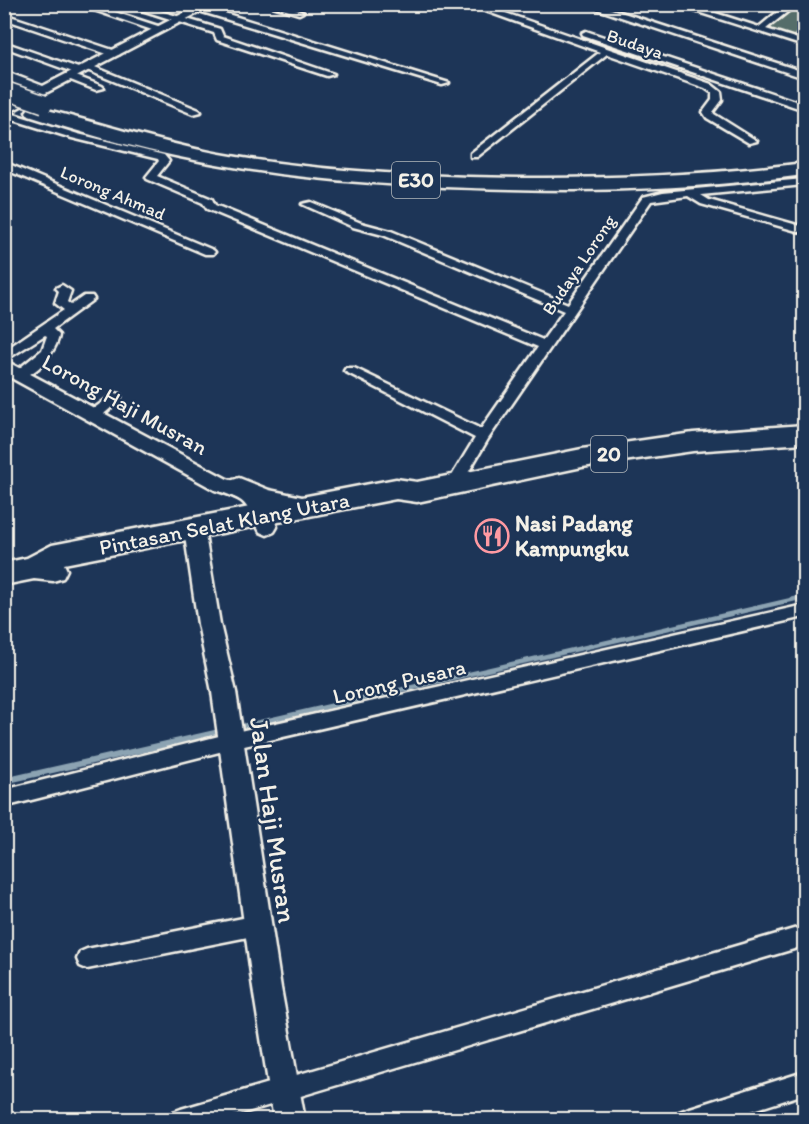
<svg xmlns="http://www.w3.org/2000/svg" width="809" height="1124" viewBox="0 0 809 1124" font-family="Itim,sans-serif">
	<rect width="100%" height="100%" fill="#1d3557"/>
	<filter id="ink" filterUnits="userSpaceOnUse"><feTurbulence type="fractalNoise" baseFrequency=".0167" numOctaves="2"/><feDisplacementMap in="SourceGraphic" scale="12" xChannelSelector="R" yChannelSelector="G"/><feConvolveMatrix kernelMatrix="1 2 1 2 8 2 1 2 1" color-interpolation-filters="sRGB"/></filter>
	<g filter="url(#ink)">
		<path fill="#546d6a" stroke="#a4afa9" stroke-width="1.5" d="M798 6 804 7V26L792 37 766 29Z"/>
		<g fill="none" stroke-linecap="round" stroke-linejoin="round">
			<path stroke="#8ca3b2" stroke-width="4.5" d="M243 726 804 597"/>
			<path stroke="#8ca3b2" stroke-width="6" d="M4 781 215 733"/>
			<defs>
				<path id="street" d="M90 4 164 28 165 30 158 32 79 5Z
					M123 4H137L220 29 223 36 334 74 327 76 217 40 214 33Z
					M266 4H281L303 12 299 14Z
					M334 4H344V5L340 7Z
					M466 4H479L711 84 721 92 722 100 713 112 714 114 757 141 749 143 707 118 703 112 712 100V93L705 88 607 54 477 157H471V153L600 52Z
					M582 4H596L804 72V78Z
					M673 4H687L759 27 787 4H797L766 29 804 41V46Z
					M799 4H804V7H801Z
					M199 7H205L449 83 442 85 199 11Z
					M4 14 119 52 120 54 113 56 4 19Z
					M586 31 804 104V110L583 35 582 33Z
					M4 42 84 70 85 72 78 74 4 47Z
					M90 65 199 110 201 112 193 114 87 70 86 68Z
					M71 74 102 86 104 88 96 90 68 79V75Z
					M4 111 78 134 164 155 169 161 157 176 212 199 215 205 543 340 564 311 383 235 353 227 302 204 311 202 361 223 391 231 568 304 643 197 663 192 804 179V185L701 195 709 200 804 227V233L701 204 688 196 651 201 488 439 459 488 454 489 447 484 475 438 344 371 346 368H354L481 429 538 347 207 209 203 203 147 179 146 177 159 161 158 159 72 138 4 117Z
					M4 162 213 250 215 252 213 254H205L4 169Z
					M62 285 71 291 67 302 71 305 84 296H92L94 299 53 329 59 335C57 351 33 381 16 377L14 374 16 371 42 350 47 336 45 335 4 361V351L64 310 55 303 59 291 56 288Z
					M115 393 120 394 121 397 120 400 99 418H89L87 415 89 412Z
					M804 605V617L231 749 4 807V790L231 733Z
					M258 915 265 918 268 925 265 932 258 935 87 969 80 966 77 959 80 952 87 949Z
					M804 926V946L220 1120H170L173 1112 181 1109Z
					M804 1072V1094L723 1120H676L679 1112 687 1109Z"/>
				<path id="secondary" d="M201 4H215L4 115V106L33 91 4 80V71L43 86Z
					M4 360 227 479C256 485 268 500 277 527L274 532 267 535 260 532C244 503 251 501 215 490L4 374Z
					M194 521 201 524 204 529 220 624 236 692 281 988 305 1120H274L253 988 212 692 198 624 184 529 187 524Z"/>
				<path id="highway" d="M35 107C97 122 157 142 220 154 302 169 385 174 468 177 581 180 692 177 804 163V175C707 188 609 192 511 189 414 187 317 182 222 165 156 154 92 136 29 116L26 112 29 108Z
					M804 425V443L693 451 582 467 417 502 396 499 64 564 67 570 63 578 53 581 34 579 4 585V563L27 558 52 545 255 506 230 495 226 488 230 481 239 478 269 490 302 497 396 479 417 482 582 449 693 433Z"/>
			</defs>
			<use href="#street" stroke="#f4f1e8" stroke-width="5"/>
			<use href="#secondary" stroke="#f4f1e8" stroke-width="5"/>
			<use href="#highway" stroke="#f4f1e8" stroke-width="5"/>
			<use href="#street" fill="#1d3557" fill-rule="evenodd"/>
			<use href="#secondary" fill="#1d3557" fill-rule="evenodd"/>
			<use href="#highway" fill="#1d3557" fill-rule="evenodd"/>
			<defs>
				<path id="highway-bridge" d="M4 90 44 104"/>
			</defs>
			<use href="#highway-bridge" stroke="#f4f1e8" stroke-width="20" stroke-linecap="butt"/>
			<use href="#highway-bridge" stroke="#1d3557" stroke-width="17"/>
		</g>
	</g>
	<defs>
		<symbol id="restaurant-ring" viewBox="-11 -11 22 22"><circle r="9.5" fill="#1d3557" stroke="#ff9aa2" stroke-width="1.5"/><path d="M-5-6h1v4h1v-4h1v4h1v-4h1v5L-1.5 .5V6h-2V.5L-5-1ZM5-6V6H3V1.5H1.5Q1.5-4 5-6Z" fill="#ff9aa2"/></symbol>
	</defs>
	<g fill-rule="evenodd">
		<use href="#restaurant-ring" x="473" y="517" width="38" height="38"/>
	</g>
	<g text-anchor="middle" stroke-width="4.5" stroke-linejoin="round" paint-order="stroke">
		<g font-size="18" fill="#f4f1e8" stroke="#1d3557">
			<text transform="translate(635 44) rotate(19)" y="6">Budaya</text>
			<text transform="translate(113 193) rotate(23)" y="6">Lorong Ahmad</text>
			<text transform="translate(579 265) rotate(-56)" y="6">Budaya Lorong</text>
		</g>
		<g fill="#1d3557" stroke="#b4b9bc" stroke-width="1.5">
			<rect x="392" y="162" width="48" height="36" rx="4.5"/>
			<rect x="591" y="436" width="36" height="36" rx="4.5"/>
		</g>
		<g font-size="21" font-weight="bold" fill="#f4f1e8">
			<text x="416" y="187">E30</text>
			<text x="609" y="461">20</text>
		</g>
		<g font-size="22" fill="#f4f1e8" stroke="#1d3557">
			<text transform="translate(125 404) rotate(29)" y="8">Lorong Haji Musran</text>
			<text transform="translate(224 523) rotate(-11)" y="8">Pintasan Selat Klang Utara</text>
			<text transform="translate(399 681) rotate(-13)" y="8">Lorong Pusara</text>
		</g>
		<g font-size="22" font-weight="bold" fill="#f4f1e8" stroke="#1d3557" text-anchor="start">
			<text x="515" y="531">Nasi Padang<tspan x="515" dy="25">Kampungku</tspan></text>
		</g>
		<g font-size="27" fill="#f4f1e8" stroke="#1d3557">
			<text transform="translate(273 820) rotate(82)" y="9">Jalan Haji Musran</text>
		</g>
	</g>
	<rect width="809" height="1124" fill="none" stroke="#1d3557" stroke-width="24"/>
	<rect x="12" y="12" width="785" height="1100" fill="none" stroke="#f4f1e8" stroke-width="2" filter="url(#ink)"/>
</svg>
